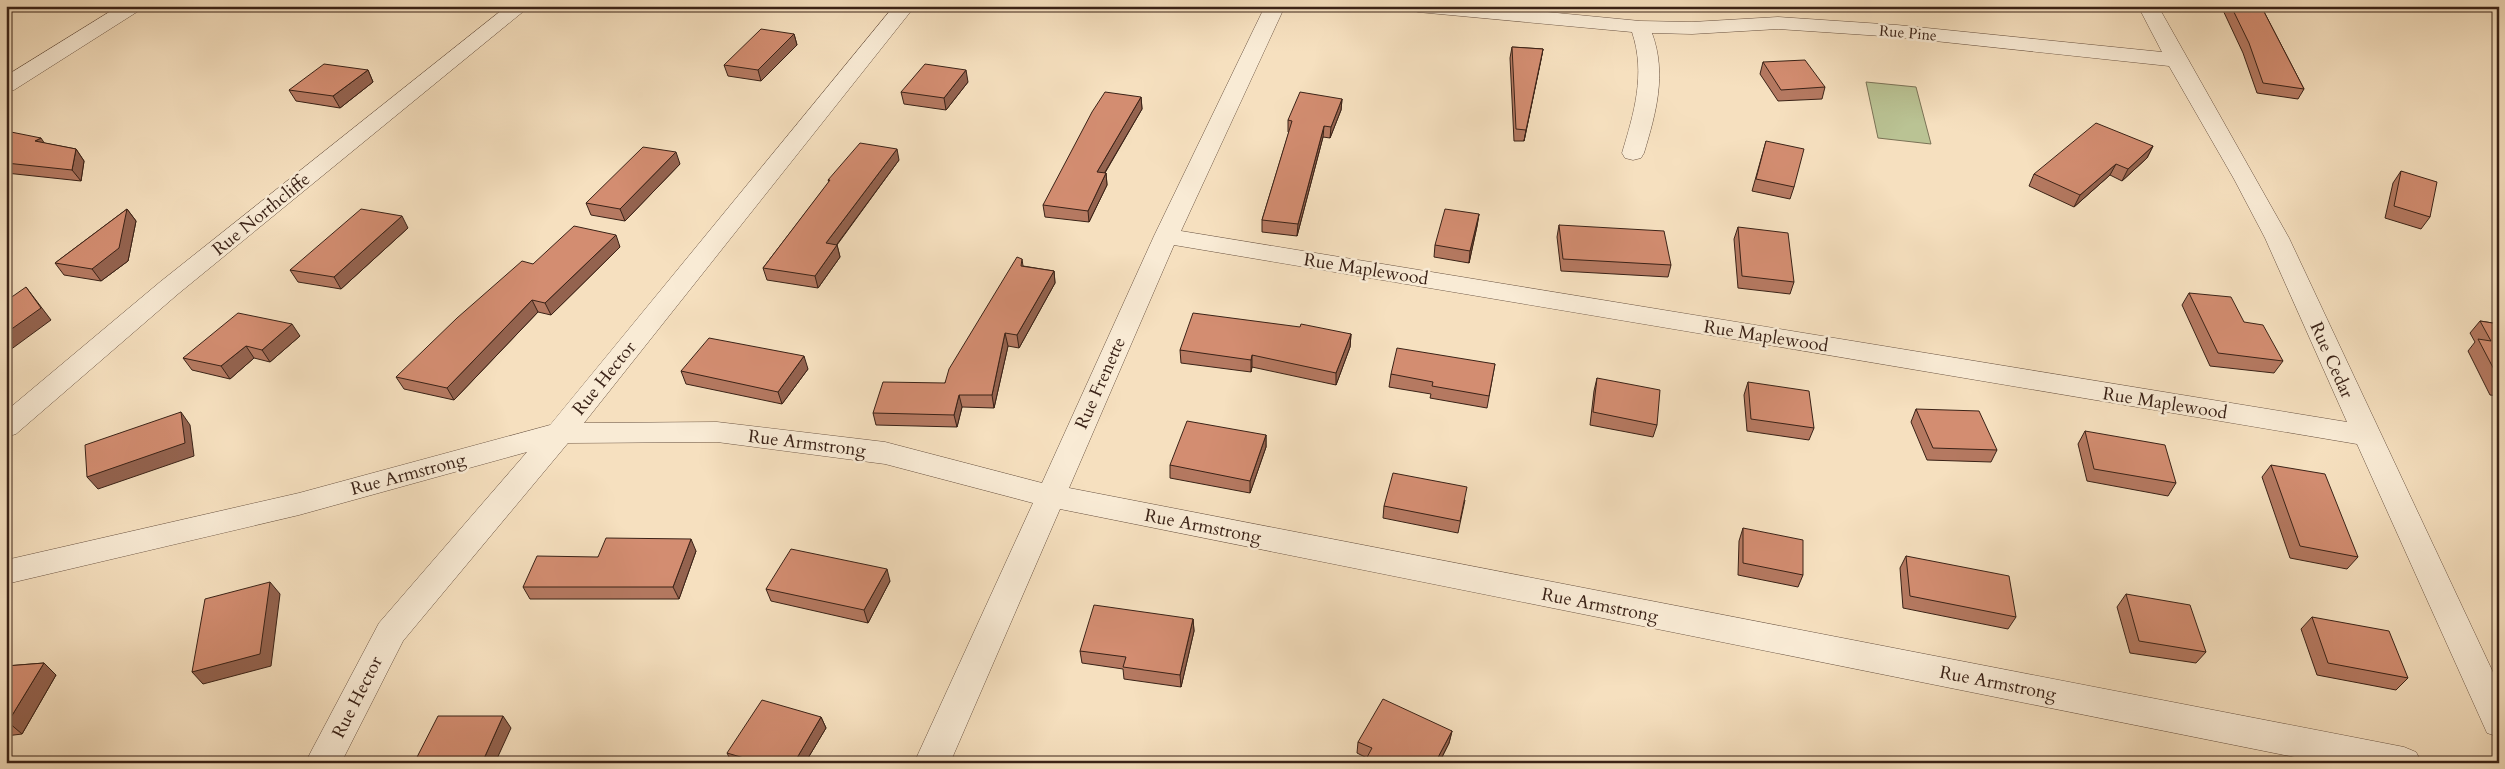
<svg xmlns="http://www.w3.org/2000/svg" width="2505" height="769" viewBox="0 0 2505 769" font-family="Cardo,serif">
	<rect width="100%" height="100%" fill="#f6e0bf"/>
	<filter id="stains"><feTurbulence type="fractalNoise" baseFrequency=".004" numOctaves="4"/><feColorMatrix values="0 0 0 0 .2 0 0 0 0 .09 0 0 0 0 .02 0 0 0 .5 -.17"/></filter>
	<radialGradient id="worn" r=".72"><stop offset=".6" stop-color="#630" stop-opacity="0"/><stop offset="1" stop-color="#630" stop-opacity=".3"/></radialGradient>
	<path fill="#bac394" stroke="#7a7256" d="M1866 82 1916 87 1931 144 1878 138Z"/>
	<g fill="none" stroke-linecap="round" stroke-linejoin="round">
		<defs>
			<path id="minor" d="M119 6H143L140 10 14 90 6 91V76Z
				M507 6H530L178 294 16 434 6 437V411L160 282Z
				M894 6H915L584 423 717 422 885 442 1042 483 1154 236 1265 6H1285L1181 231 2347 422 2265 238 2234 179 2169 66 1897 37 1778 29 1692 34 1652 33C1667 74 1656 113 1644 153L1641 158 1633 160 1625 158 1622 153C1634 113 1646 74 1632 32L1418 12 1411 10 1408 6H1484L1640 21 1692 22 1778 17 1897 25 2162 52 2138 6H2158L2289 238 2499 685V737L2487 733 2357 444 1174 245 1069 488 2404 747 2416 752 2422 763H2324L1060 509 950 763H914L1033 503 885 464 717 442 568 443 403 641 341 763H305L379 623 527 452 299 515 6 584V560L299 493 550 425Z"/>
		</defs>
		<use href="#minor" stroke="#695241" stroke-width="1"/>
		<use href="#minor" fill="#f9ebd5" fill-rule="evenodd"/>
	</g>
	<path fill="#b57961" stroke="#3a2217" d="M2221 6H2261L2304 89 2298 99 2257 93 2243 53Z
		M794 34 797 45 761 81 728 76 724 65Z
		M1512 47 1543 49 1524 141H1514L1510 58Z
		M1763 62 1825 87 1822 99 1778 101 1760 74Z
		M368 70 373 82 340 108 296 101 289 90Z
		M968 82 946 110 904 104 901 92Z
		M1141 97 1142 109 1105 173H1106L1107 185 1089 222 1045 217 1043 205Z
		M1342 99 1341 110 1330 138 1323 137 1297 236 1262 232V220L1289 132H1288V120Z
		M6 131 44 143 76 149 84 161 81 181 6 173Z
		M1766 141 1794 187 1790 199 1752 191Z
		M2153 146 2147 158 2122 181 2110 175 2074 207 2029 186 2034 174Z
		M899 160 837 245 840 257 818 288 767 280 763 268 829 182 828 180Z
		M680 164 625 221 591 215 586 203Z
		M2401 171 2430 217 2421 229 2385 218 2393 183Z
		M127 209 136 221 128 261 101 281 64 275 55 263Z
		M1479 214 1477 226 1469 263 1434 257 1435 245Z
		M1559 225 1671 265 1668 277 1561 271 1557 237Z
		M1738 227 1794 282 1790 294 1738 288 1734 239Z
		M408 228 341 289 298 282 290 270Z
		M620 247 551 315 538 312 454 400 404 389 396 377 533 264Z
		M1022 259 1023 266 1054 271 1055 283 1019 348 1008 346 994 408 962 407 957 427 876 425 873 413 945 383Z
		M2189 293 2244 322 2283 361 2274 373 2210 366 2182 305Z
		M2480 321 2499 324V396L2490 395 2468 351 2475 342 2470 333Z
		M1351 334 1350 347 1336 385 1252 367 1251 372 1181 363 1180 350Z
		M300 336 270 362 254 358 230 379 192 370 183 358Z
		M1495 364 1487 408 1430 398 1431 394 1389 387 1391 374Z
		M808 369 782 404 686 384 681 371Z
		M1597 378 1657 425 1653 437 1590 425 1594 391Z
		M1748 382 1814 428 1809 440 1747 431 1744 395Z
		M1916 409 1997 450 1991 462 1927 460 1911 422Z
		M2085 431 2176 483 2168 496 2087 481 2078 444Z
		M1266 435V447L1250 493 1170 478V465Z
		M2271 465 2358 557 2347 569 2290 558 2262 477Z
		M1465 500 1458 533 1383 518 1384 506Z
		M1743 528 1803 575 1798 587 1738 575 1739 541Z
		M696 551 679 599H530L523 587 598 557Z
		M1906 556 2016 617 2008 629 1903 608 1900 568Z
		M890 581 868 623 771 601 766 589Z
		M2126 594 2206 652 2196 663 2130 653 2117 607Z
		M2312 617 2408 678 2396 690 2317 675 2301 629Z
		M1193 619 1194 631 1181 687 1124 679 1123 669 1082 663 1080 651Z
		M44 663 56 675 22 734 6 736V666Z
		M821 717 826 728 805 763H732L727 753Z
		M1452 731 1449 743 1439 763H1364L1367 758 1357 753 1358 742Z"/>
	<path fill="#94634f" stroke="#3a2217" d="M794 34 797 45 761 81 758 70Z
		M1543 49 1541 60 1524 141 1526 130Z
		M368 70 373 82 340 108 333 96Z
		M966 70 968 82 946 110 944 98Z
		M1141 97 1142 109 1098 184 1097 172Z
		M1342 99 1341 110 1330 138 1331 127Z
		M1324 126 1323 137 1297 236 1298 224Z
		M41 138 49 150 35 141Z
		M2153 146 2147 158 2122 181 2128 169Z
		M76 149 84 161 81 181 72 170Z
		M897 149 899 160 829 255 826 243Z
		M676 152 680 164 625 221 620 209Z
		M2116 164 2110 175 2074 207 2080 195Z
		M1106 173 1107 185 1089 222 1088 211Z
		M127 209 136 221 128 261 101 281 92 269Z
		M1479 214 1477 226 1469 263 1470 251Z
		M402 216 408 228 341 289 334 277Z
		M616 235 620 247 551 315 545 303Z
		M837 245 840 257 818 288 815 276Z
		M1054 271 1055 283 1019 348 1017 335Z
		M26 287 51 320 6 353V333Z
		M532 300 538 312 454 400 447 388Z
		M292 324 300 336 270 362 262 350Z
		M1005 333 1008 346 994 408 992 395Z
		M1351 334 1350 347 1336 385V373Z
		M246 346 254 358 230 379 221 366Z
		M1252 355V367L1251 372V360Z
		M804 356 808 369 782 404 778 392Z
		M959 395 962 407 957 427 954 415Z
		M181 412 190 425 194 456 98 489 87 477Z
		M1266 435V447L1250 493V481Z
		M691 539 696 551 679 599 673 587Z
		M887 569 890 581 868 623 864 610Z
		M270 582 280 594 271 666 203 684 192 672Z
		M1193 619 1194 631 1181 687 1180 675Z
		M44 663 56 675 22 734 8 722Z
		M503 716 511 728 495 763H482Z
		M821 717 826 728 805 763H794Z
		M1452 731 1449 743 1439 763H1435Z"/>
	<path fill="#d38d71" stroke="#3a2217" d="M2231 6H2261L2304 89 2263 83 2249 43Z
		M761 29 794 34 758 70 724 65Z
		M1512 47 1543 49 1526 130 1516 129Z
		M1805 60 1825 87 1781 90 1763 62Z
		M324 64 368 70 333 96 289 90Z
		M925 64 966 70 944 98 901 92Z
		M1105 92 1141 97 1097 172 1106 173 1088 211 1043 205 1092 112Z
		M1300 92 1342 99 1331 127 1324 126 1298 224 1262 220 1292 121 1288 120Z
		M2096 123 2153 146 2128 169 2116 164 2080 195 2034 174Z
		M6 131 41 138 35 141 76 149 72 170 6 163Z
		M1766 141 1804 149 1794 187 1756 179Z
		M860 143 897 149 826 243 837 245 815 276 763 268 830 180H828Z
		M643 147 676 152 620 209 586 203Z
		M2401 171 2437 182 2430 217 2394 206Z
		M127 209 119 248 92 269 55 263Z
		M361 209 402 216 334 277 290 270Z
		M1445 209 1479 214 1470 251 1435 245Z
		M1559 225 1664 231 1671 265 1563 259Z
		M574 226 616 235 545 303 532 300 447 388 396 377 457 318 522 261 533 264Z
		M1738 227 1788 233 1794 282 1742 276Z
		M1017 257 1022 259 1021 266 1054 271 1017 335 1005 333 992 395H959L954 415 873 413 883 382 945 383 949 369Z
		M26 287 41 308 6 333V301Z
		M2189 293 2231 297 2244 322 2263 325 2283 361 2218 353Z
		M238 313 292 324 262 350 246 346 221 366 183 358Z
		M1193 313 1300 327 1301 324 1351 334 1336 373 1252 355 1251 360 1180 350Z
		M2480 321 2499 324V379L2478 339 2491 341Z
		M709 338 804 356 778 392 681 371Z
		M1397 348 1495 364 1489 396 1432 386 1433 382 1391 374Z
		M1597 378 1660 390 1657 425 1593 412Z
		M1748 382 1809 391 1814 428 1751 419Z
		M1916 409 1979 411 1997 450 1933 448Z
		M181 412 185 443 87 477 85 445Z
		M1187 421 1266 435 1250 481 1170 465Z
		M2085 431 2165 445 2176 483 2094 469Z
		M2271 465 2325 474 2358 557 2300 546Z
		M1393 473 1467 487 1460 521 1384 506Z
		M1743 528 1803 540V575L1743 563Z
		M606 538 691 539 673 587H523L537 556 598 557Z
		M791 549 887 569 864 610 766 589Z
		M1906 556 2009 576 2016 617 1910 596Z
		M270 582 260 654 192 672 205 599Z
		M2126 594 2190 605 2206 652 2139 641Z
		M1094 605 1193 619 1180 675 1123 667 1126 657 1080 651Z
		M2312 617 2389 631 2408 678 2328 663Z
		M44 663 8 722H6V666Z
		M1383 699 1452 731 1435 763H1364L1372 748 1358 742Z
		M762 700 821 717 794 763H761L727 753Z
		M438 716H503L482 763H414Z"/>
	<g text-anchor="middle" stroke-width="5" stroke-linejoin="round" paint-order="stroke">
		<g font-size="15" fill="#3a2217" stroke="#f9ebd5">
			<text transform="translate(1908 33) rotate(5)" y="5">Rue Pine</text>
		</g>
		<g font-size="18" fill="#3a2217" stroke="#f9ebd5">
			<text transform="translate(261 214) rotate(-39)" y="6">Rue Northcliffe</text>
			<text transform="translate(1366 269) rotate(9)" y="6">Rue Maplewood</text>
			<text transform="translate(1766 336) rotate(9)" y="6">Rue Maplewood</text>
			<text transform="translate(2332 360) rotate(66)" y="6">Rue Cedar</text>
			<text transform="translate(604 378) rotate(-51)" y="6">Rue Hector</text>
			<text transform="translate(1100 383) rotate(-66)" y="6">Rue Frenette</text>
			<text transform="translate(2165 403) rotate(9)" y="6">Rue Maplewood</text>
			<text transform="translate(807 443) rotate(7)" y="6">Rue Armstrong</text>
			<text transform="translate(408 474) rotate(-15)" y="6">Rue Armstrong</text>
			<text transform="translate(1203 526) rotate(11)" y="6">Rue Armstrong</text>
			<text transform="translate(1600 605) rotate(11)" y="6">Rue Armstrong</text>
			<text transform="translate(1998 683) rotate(11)" y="6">Rue Armstrong</text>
			<text transform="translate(357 697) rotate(-63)" y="6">Rue Hector</text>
		</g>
	</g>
	<rect width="2505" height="769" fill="none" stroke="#f6e0bf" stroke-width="25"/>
	<rect x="8" y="8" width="2490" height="754" fill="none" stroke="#3a2217" stroke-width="2.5"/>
	<rect x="12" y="12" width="2480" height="744" fill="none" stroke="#3a2217"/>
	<rect width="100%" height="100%" filter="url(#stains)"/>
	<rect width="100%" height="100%" fill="url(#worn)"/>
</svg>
